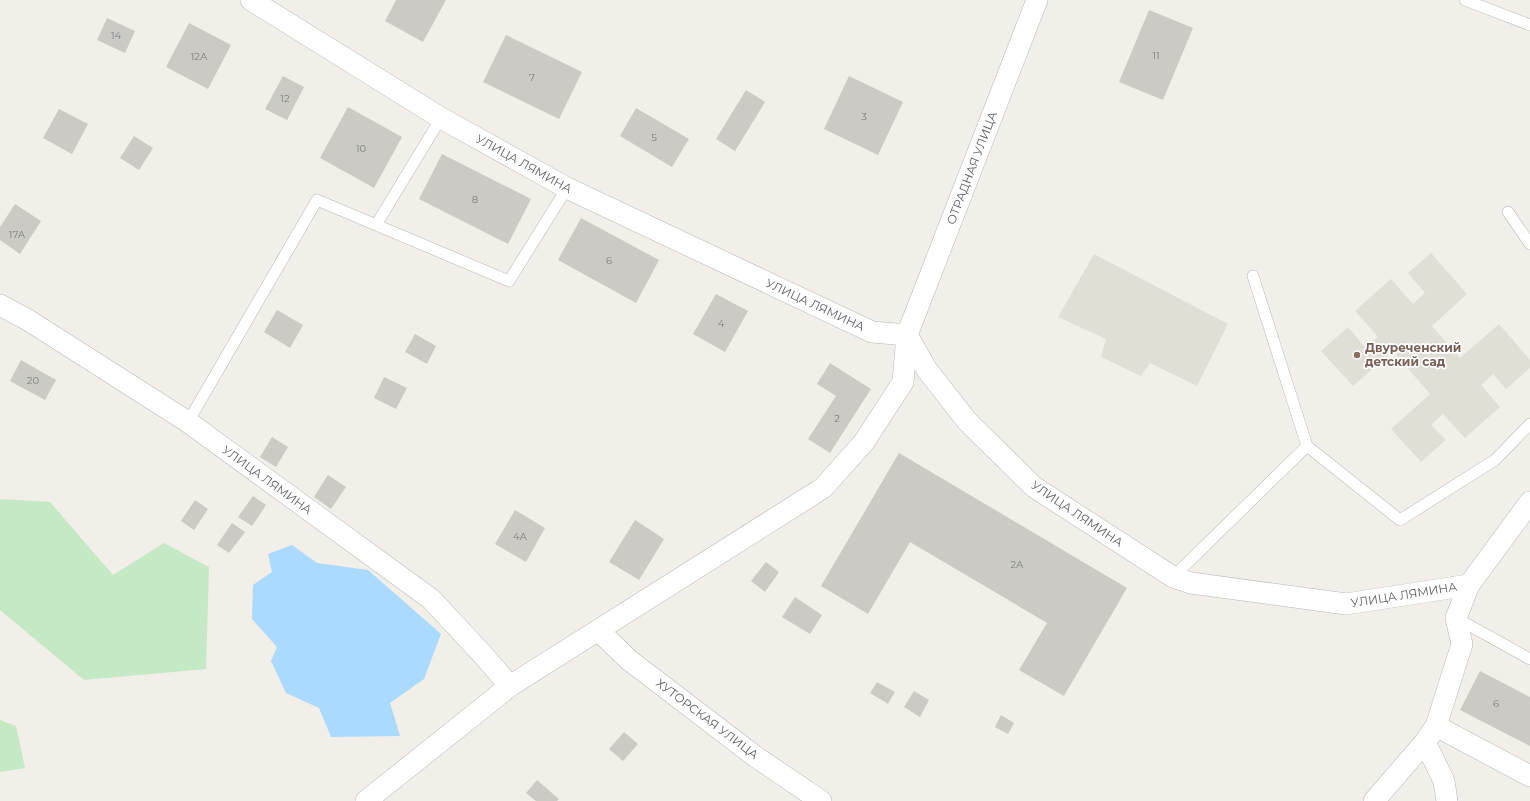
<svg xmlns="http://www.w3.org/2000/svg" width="1530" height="801" viewBox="0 0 1530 801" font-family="Montserrat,sans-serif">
	<rect width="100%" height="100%" fill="#f1efe8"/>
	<path fill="#e1ded6" d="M1431 253 1467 294 1432 326 1460 358 1499 324 1530 360V368L1506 389 1493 374 1481 385 1500 407 1465 438 1443 414 1431 425 1446 440 1421 462 1391 429 1430 394 1393 351 1353 386 1321 351 1348 327 1365 347 1378 337 1355 311 1391 279 1413 304 1425 293 1408 273Z
		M1094 254 1228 324 1197 386 1150 363 1141 376 1101 357 1106 339 1058 317Z"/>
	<path fill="#c5e8c5" d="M0 499 50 502 113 575 164 543 209 567 206 669 84 680 0 610Z
		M0 720 16 726 25 768 0 772Z"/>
	<path fill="#aadaff" d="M292 545 317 563 368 570 441 634 424 679 390 703 400 736 331 737 319 708 286 693 271 661 277 647 252 619 253 585 272 572 268 554Z"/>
	<path fill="#cccac5" d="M396 0H446L423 42 385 21Z
		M1149 10 1193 28 1163 100 1119 82Z
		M107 18 135 31 125 53 97 40Z
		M189 23 231 45 208 89 166 67Z
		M506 35 582 72 559 119 483 82Z
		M283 76 304 87 287 120 265 109Z
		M849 76 903 102 878 155 824 129Z
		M746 90 765 102 735 151 716 139Z
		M348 107 402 137 374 188 320 158Z
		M636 108 689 139 672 167 620 136Z
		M59 109 88 124 72 154 43 138Z
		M134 136 153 148 139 170 120 158Z
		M442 154 531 199 508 244 419 199Z
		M15 204 41 221 20 254 0 240V227Z
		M581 218 659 260 636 303 558 260Z
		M716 294 748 311 725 352 693 334Z
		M277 310 303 325 290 348 264 332Z
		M415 334 436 346 427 364 405 352Z
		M21 360 56 380 45 400 10 381Z
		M830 363 871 389 830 453 808 439 836 396 817 384Z
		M384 377 407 388 396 409 374 398Z
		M272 437 288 447 276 467 260 457Z
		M899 453 1127 588 1064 696 1019 670 1047 623 910 542 868 614 821 586Z
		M328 475 346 487 331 509 314 497Z
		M253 496 266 505 252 526 238 517Z
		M195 500 208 509 194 530 181 521Z
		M515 510 545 528 526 562 495 544Z
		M635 520 664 539 639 580 609 562Z
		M232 523 245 532 229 553 217 545Z
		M766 562 779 572 765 592 751 581Z
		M795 597 822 615 810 634 782 617Z
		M1480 671 1530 697V746L1460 710Z
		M877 682 895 692 888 704 870 693Z
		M914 691 929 700 920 717 904 707Z
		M1001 715 1014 723 1008 734 995 727Z
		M624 732 638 744 623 761 609 749Z
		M537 780 559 799 557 801H536L526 793Z"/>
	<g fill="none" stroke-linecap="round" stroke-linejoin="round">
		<defs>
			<path id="lane" d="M1465 0 1530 25
				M1508 212 1530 244
				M376 225 441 118
				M1253 276 1307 446
				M188 422 317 200 509 281 567 188
				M1173 577 1307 446 1400 520 1495 460 1530 424
				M1456 618 1530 659"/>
			<path id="street" d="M251 0 441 118 567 188 872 332 907 335 927 370 967 421 1034 487 1173 577 1191 583 1346 604 1469 585
				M0 305 28 320 188 422 431 599 484 656 510 686
				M599 631 629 660 756 757 821 801
				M1436 726 1530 776
				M1425 742 1444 781 1447 801
				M366 801 510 686 823 488 864 442 903 382 907 335 1037 0
				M1374 801 1425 742 1436 726 1462 644 1456 618 1469 585 1530 502"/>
		</defs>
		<use href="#lane" stroke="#b5b8bc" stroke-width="12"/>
		<use href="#street" stroke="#b5b8bc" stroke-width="22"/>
		<use href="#lane" stroke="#fff" stroke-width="11"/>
		<use href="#street" stroke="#fff" stroke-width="21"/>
	</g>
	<circle fill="#8d6e63" stroke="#fff" stroke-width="1.5" cx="1357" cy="355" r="4"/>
	<g text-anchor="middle" stroke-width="3.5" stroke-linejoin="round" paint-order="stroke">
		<g font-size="10" fill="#7a7d7f">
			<text x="116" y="39">14</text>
			<text x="1156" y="59">11</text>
			<text x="199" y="60">12А</text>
			<text x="532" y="81">7</text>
			<text x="285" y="102">12</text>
			<text x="864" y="120">3</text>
			<text x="654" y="141">5</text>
			<text x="361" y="152">10</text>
			<text x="475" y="203">8</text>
			<text x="17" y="238">17А</text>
			<text x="609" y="264">6</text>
			<text x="721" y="327">4</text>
			<text x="33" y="384">20</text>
			<text x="837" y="422">2</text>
			<text x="520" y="540">4А</text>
			<text x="1017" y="568">2А</text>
			<text x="1496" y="707">6</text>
		</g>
		<g font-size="12" fill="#5f6368" stroke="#fff">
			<text transform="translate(524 164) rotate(29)" y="4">УЛИЦА ЛЯМИНА</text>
			<text transform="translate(972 168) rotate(-69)" y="4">ОТРАДНАЯ УЛИЦА</text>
			<text transform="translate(815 305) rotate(25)" y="4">УЛИЦА ЛЯМИНА</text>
			<text transform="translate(267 480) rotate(36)" y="4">УЛИЦА ЛЯМИНА</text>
			<text transform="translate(1077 514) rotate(34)" y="4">УЛИЦА ЛЯМИНА</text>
			<text transform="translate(1404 595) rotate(-9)" y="4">УЛИЦА ЛЯМИНА</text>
			<text transform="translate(707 719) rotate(37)" y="4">ХУТОРСКАЯ УЛИЦА</text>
		</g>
		<g font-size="12" font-weight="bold" fill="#785e54" stroke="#fff" text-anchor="start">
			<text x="1365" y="352">Двуреченский<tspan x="1365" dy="14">детский сад</tspan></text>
		</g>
	</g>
</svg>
